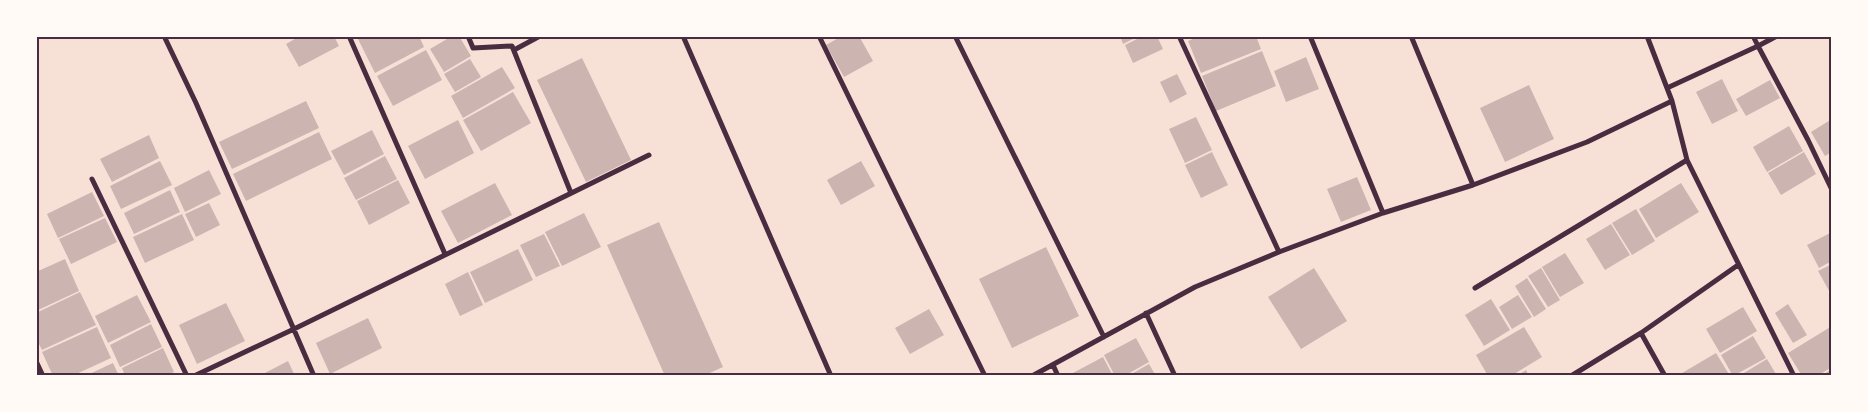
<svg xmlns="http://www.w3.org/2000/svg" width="1868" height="412" viewBox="0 0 1868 412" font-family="'PT Sans Narrow',sans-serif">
	<rect width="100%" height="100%" fill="#f7e1d7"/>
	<path fill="#ccb4b1" d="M300 36H334L339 46 299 67 286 44Z
		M364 36H419L424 47 375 73 358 39Z
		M452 36H459L471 56 444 72 430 49Z
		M842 36H859L873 61 844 77 826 45Z
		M1120 36H1139L1123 44Z
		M1143 36H1157L1163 49 1133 63 1125 45Z
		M1200 36H1256L1261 49 1201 73 1188 41Z
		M426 50 442 80 393 106 377 76Z
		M1262 51 1276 86 1216 111 1202 76Z
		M1306 57 1319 89 1286 102 1274 71Z
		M582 58 631 160 586 182 537 80Z
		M470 59 481 77 455 92 444 74Z
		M502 67 515 88 463 118 451 96Z
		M1177 74 1187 94 1170 103 1160 82Z
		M1722 79 1738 111 1712 124 1696 92Z
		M1770 80 1780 98 1746 116 1736 99Z
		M1529 85 1554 139 1505 162 1480 108Z
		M513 92 531 123 481 151 463 120Z
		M306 101 319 128 232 169 219 142Z
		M1196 117 1212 150 1185 163 1169 129Z
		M1832 119V152L1825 156 1811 132Z
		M458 120 474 153 425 179 408 146Z
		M1789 126 1803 151 1767 172 1753 147Z
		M372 130 384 154 344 175 331 151Z
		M319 132 332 159 246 201 233 174Z
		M149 135 159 158 112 182 100 159Z
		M1212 152 1228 185 1201 198 1185 165Z
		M1804 152 1816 174 1781 195 1768 173Z
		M385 156 397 179 356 200 344 178Z
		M160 161 172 185 121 209 110 186Z
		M861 161 875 186 841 205 827 180Z
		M209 170 221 194 185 212 174 188Z
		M1357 177 1371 210 1341 222 1327 189Z
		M398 180 410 203 369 225 357 201Z
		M495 183 512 215 458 243 441 211Z
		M1681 183 1699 212 1656 238 1639 209Z
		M170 190 180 212 134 234 124 213Z
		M92 192 104 216 58 238 47 214Z
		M209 203 220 225 196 237 185 214Z
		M1636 209 1655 241 1632 255 1612 223Z
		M584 213 601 247 562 266 545 232Z
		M182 214 194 240 145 263 133 237Z
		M105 218 117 242 71 264 59 239Z
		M659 222 723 367 703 376H665L607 245Z
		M1611 224 1630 255 1605 270 1586 239Z
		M1832 232V261L1819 268 1807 245Z
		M544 234 560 266 536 277 520 245Z
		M1046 247 1079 316 1012 348 979 279Z
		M518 249 533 280 485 303 470 272Z
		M1565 253 1584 283 1560 297 1542 267Z
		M65 259 79 291 36 311V272Z
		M1832 264V296L1818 271Z
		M1314 268 1347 321 1301 349 1268 297Z
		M1541 268 1560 300 1548 307 1528 276Z
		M468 272 483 305 460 316 445 284Z
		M1527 278 1546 309 1534 317 1515 286Z
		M80 292 96 325 42 350 36 338V313Z
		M137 295 151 322 108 343 95 316Z
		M1518 295 1532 317 1512 329 1499 307Z
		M1491 299 1510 330 1484 346 1465 315Z
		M226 303 245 341 197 364 179 325Z
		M1788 304 1807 335 1793 343 1775 313Z
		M1743 307 1757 331 1720 353 1706 329Z
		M929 309 944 335 910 354 895 328Z
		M368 318 382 348 330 374 316 343Z
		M151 324 162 347 120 367 110 345Z
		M1832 326V367L1817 376H1802L1788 353Z
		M97 327 111 358 72 376H53L42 352Z
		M1524 327 1542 357 1511 376H1488L1476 355Z
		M1753 336 1766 358 1733 376 1721 355Z
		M1136 338 1149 362 1124 376H1115L1104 355Z
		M163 348 174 372 166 376H125L122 368Z
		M1716 353 1730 376H1677Z
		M1103 357 1113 376H1072L1071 374Z
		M1767 359 1777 376H1739Z
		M288 361 295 376H259Z
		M113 363 119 376H85Z
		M1149 364 1156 376H1128Z
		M1832 369V376H1821Z
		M1526 370 1529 376H1517Z"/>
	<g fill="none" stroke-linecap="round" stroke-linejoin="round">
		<path stroke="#4a2c40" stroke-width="5" d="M164 36 196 103 314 376
			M349 36 445 254
			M468 36 473 48 512 46 571 193
			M683 36 831 376
			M819 36 985 376
			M955 36 1104 337
			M1179 36 1279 252
			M1310 36 1383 213
			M1411 36 1473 185
			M1647 36 1672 101 1687 160 1794 376
			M1753 36 1758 46 1777 36
			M514 50 540 36
			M1667 88 1758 46 1808 140 1832 190
			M92 179 187 376
			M1475 288 1687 160
			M1146 313 1175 376
			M36 361 43 376
			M1053 365 1058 376
			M194 376 294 329 649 155
			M1032 376 1195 287 1279 252 1383 213 1473 185 1587 142 1672 101
			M1571 376 1641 333
			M1665 376 1641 333 1738 265"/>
	</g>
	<rect width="1868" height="412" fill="none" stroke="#fffaf5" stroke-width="75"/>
	<rect x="38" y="38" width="1792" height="336" fill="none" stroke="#4a2c40" stroke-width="2"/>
</svg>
